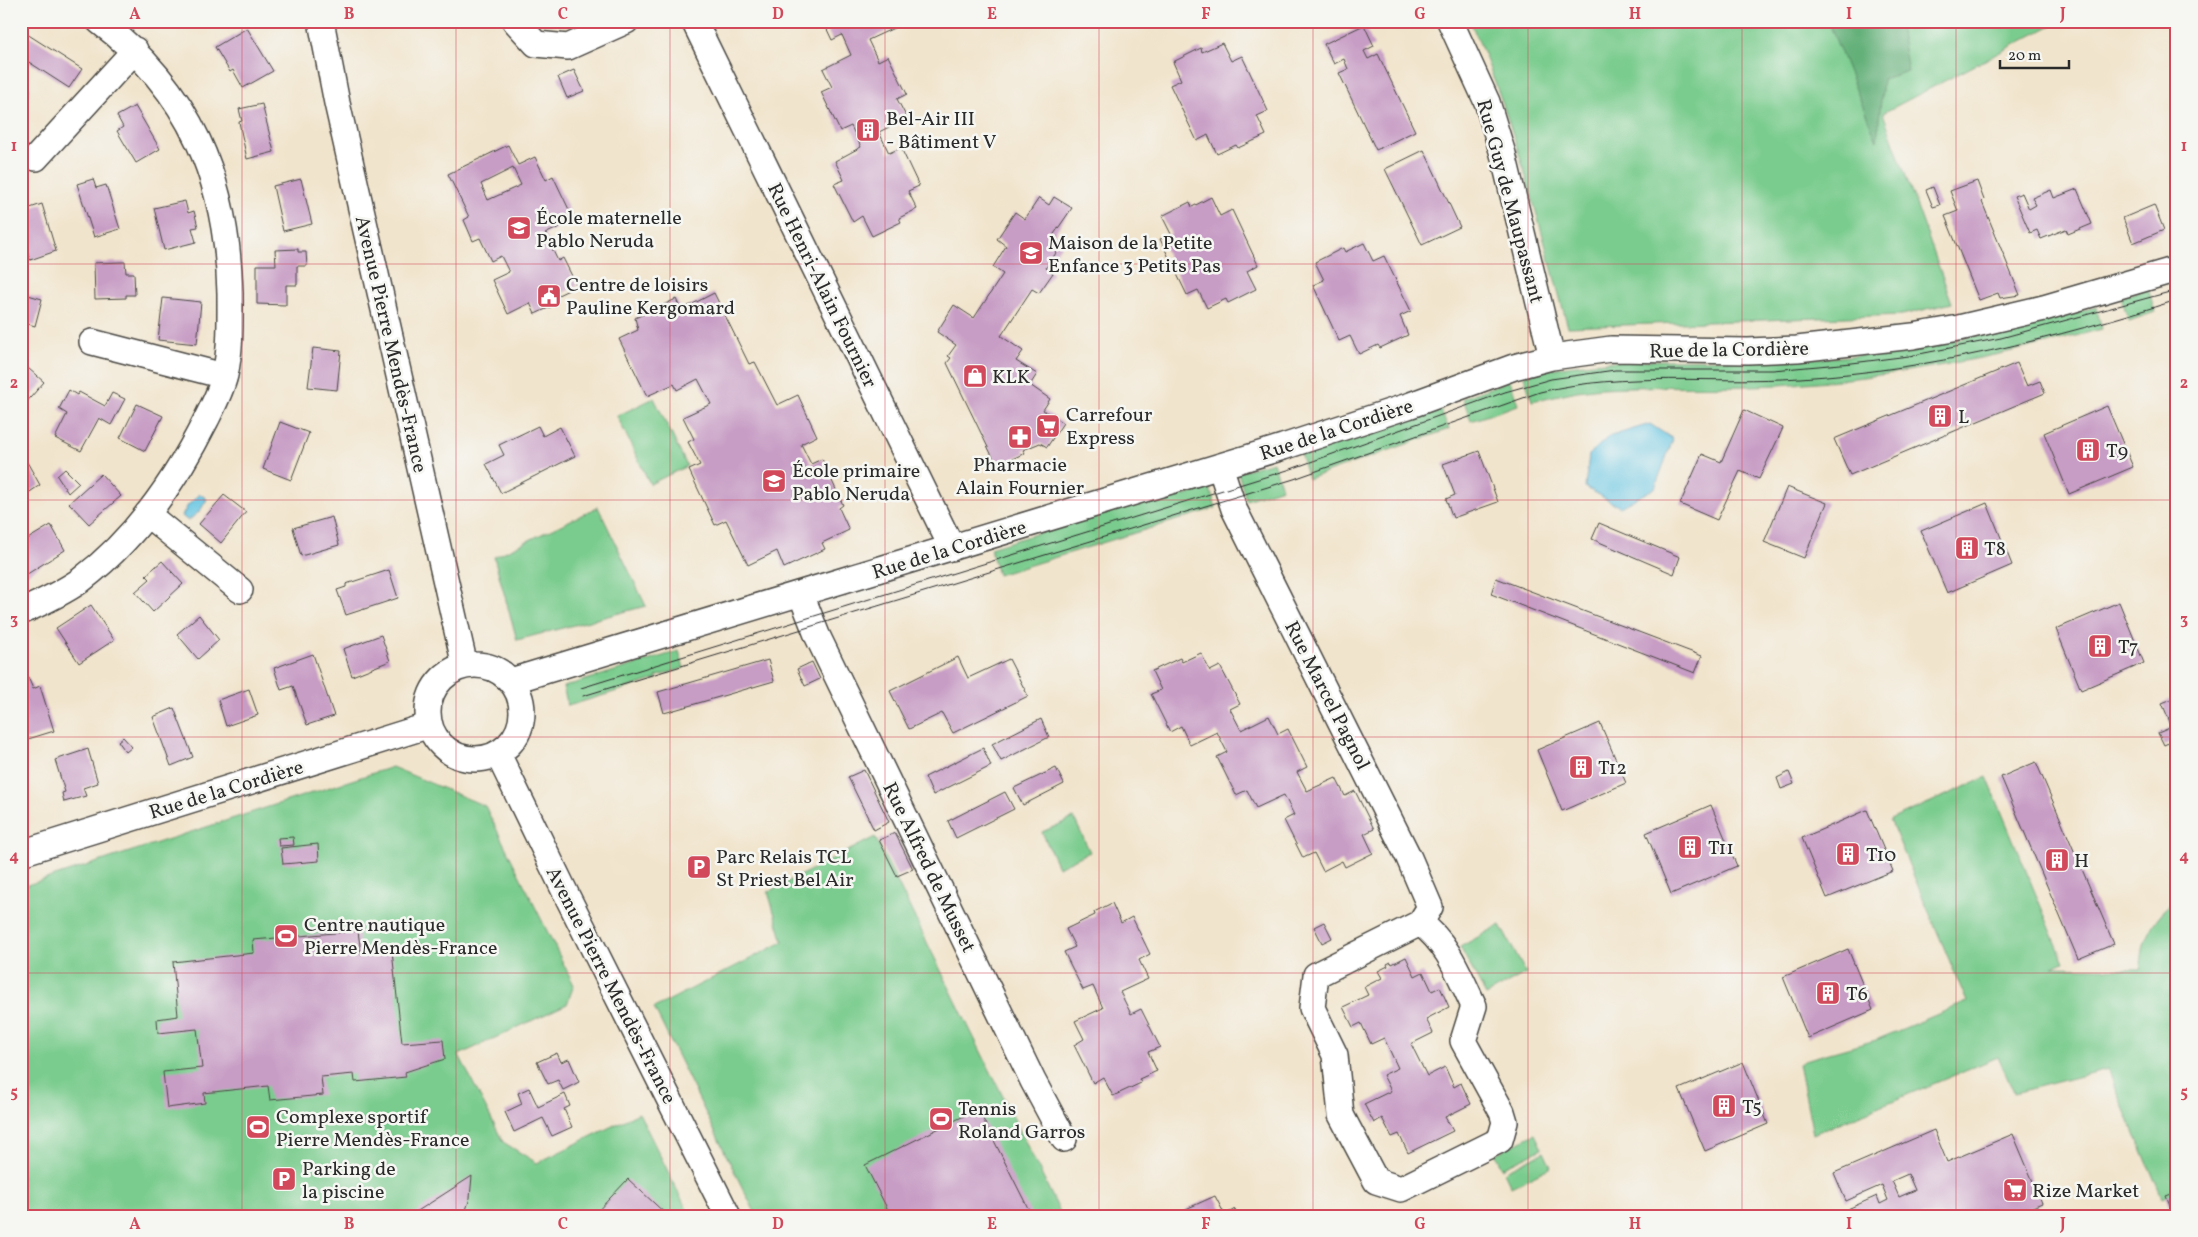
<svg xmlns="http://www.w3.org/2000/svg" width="2198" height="1237" viewBox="0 0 2198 1237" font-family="Vollkorn,serif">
	<rect width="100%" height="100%" fill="#f6f6f2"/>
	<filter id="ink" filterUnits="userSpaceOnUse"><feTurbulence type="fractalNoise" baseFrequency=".02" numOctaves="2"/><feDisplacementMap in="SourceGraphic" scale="10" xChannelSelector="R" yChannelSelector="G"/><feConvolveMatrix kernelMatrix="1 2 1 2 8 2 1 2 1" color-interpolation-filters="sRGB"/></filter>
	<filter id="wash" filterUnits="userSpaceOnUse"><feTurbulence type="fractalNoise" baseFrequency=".0096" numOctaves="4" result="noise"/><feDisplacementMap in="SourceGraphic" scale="20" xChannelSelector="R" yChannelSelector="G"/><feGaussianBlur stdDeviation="1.12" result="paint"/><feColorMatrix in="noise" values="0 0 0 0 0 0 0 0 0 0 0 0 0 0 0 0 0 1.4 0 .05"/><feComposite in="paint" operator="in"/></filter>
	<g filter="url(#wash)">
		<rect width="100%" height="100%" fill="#f1e4cc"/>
		<path fill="#7acc8e" stroke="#527c5c" d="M1470 21H2060L1883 113 1952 303 1902 315 1568 327C1539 224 1514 119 1470 21Z
			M2148 288 2155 312 2129 321 2121 297Z
			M2096 307 2102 329C1994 358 1890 378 1778 385 1719 388 1660 385 1601 388L1577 391 1532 401 1524 376C1572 361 1621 361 1670 360 1721 359 1771 360 1821 358 1915 354 2006 329 2096 307Z
			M1510 380 1518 405 1471 421 1463 398Z
			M654 398 687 466 650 484 617 416Z
			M1439 407 1449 429 1308 479 1300 453Z
			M1273 462 1282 488 1246 500 1238 472Z
			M1210 488 1216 508 998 575 990 548 1182 489 1184 496Z
			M598 507 646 606 517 640 494 557Z
			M679 651 684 668 656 677 657 679 568 706 563 687Z
			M392 767 485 806 574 985 567 1004 459 1055 503 1142 537 1163 639 1113 690 1216H21V887Z
			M1987 777 2064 962 2053 967 2140 969C2142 961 2142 950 2145 942 2149 928 2163 907 2177 901V1192L2162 1198 2108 1069 2014 1093 1998 1057 1813 1134 1799 1064 1808 1059 1876 1040 1967 1002 1890 820Z
			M1074 818 1090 852 1058 867 1042 832Z
			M875 837 1062 1216H757L742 1187 654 1008 783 942 768 892Z
			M1500 925 1526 973 1486 995 1460 947Z
			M1535 1134 1542 1149 1502 1168 1495 1154Z
			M1544 1152 1551 1167 1511 1187 1504 1172Z"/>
		<path fill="#63b079" stroke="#476e52" d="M1828 21H1899L1908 71 1883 79 1877 141Z"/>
		<path fill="#64c4e2" stroke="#487886" d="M1650 424 1673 439 1655 488 1620 507 1585 487 1589 455 1608 437Z
			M200 494 207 499 200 511 188 521 182 516 188 505Z"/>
		<g id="blocks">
			<path fill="#c79cc5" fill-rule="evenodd" d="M823 21H893L896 27 868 40 878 61 888 56 907 94 897 99 907 118 879 132 889 153 901 148 919 186 908 191 917 209 899 218 901 222 872 236 862 216 853 222 834 184 844 180 835 161 861 147 851 126 840 131 821 92 832 87 823 69 851 55 842 35 832 40Z
				M1364 25 1374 46 1364 51 1368 59 1378 54 1415 131 1376 150 1339 73 1348 69 1344 59 1334 64 1324 44Z
				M247 28 273 71 243 88 233 70 230 72 215 47Z
				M27 34 82 69 69 88 21 57V44Z
				M1222 43 1231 61 1242 56 1268 111 1257 116 1266 135 1238 148 1236 145 1217 154 1208 135 1197 141 1170 85 1181 80 1173 62 1201 48 1202 52Z
				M574 70 584 91 567 98 558 77Z
				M21 87 30 89 22 121H21Z
				M262 104 274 152 247 159 239 122 242 121 239 109Z
				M135 106 160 149 136 163 117 131 123 127 117 116Z
				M508 145 518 165 535 157 546 180 553 176 574 220 545 234 558 261 563 258 577 286 554 297 557 304 535 314 530 303 508 314 492 280 509 272 501 256 491 261 480 238 473 241 464 220 469 217 448 174ZM513 168 521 185 488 200 481 184Z
				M1424 150 1460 227 1422 245 1385 169Z
				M93 179 96 188 106 185 120 229 94 237 77 184Z
				M301 179 312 224 283 231 273 186Z
				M1977 181 1984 200 1982 202 2020 295 2000 298 1998 293 1979 300 1945 216 1958 211 1950 191Z
				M1933 187 1940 205 1933 207 1926 190Z
				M2077 189 2092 224 2068 234 2066 229 2041 239 2037 230 2030 233 2014 196 2022 193 2029 209 2036 205 2032 198 2051 190 2054 198Z
				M1054 197 1072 208 1052 237 1062 244 1046 268 1053 273 1039 293 1032 289 1001 336 1023 351 1016 361 1037 374 1030 385 1050 399 1043 410 1063 423 1047 447 1040 443 1023 450 1025 453 997 466 947 363 951 358 948 356 956 345 937 332 954 305 974 318 1003 274 993 267 1006 246 997 239 1015 212 1025 219 1039 198 1049 205Z
				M1211 197 1220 216 1232 210 1258 265 1247 271 1256 289 1228 303 1226 299 1207 308 1198 290 1187 295 1160 239 1171 234 1162 216 1190 202 1192 207Z
				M185 201 188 213 194 211 198 227 192 228 196 242 164 250 154 208Z
				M42 204 56 251 30 260 21 232V211Z
				M2154 205 2164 230 2133 243 2123 218Z
				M1364 243 1373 261 1384 256 1411 311 1400 316 1408 335 1380 348 1378 345 1359 354 1350 336 1339 341 1313 285 1324 280 1315 262 1343 248 1345 252Z
				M298 249V252H306L307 266H297V285H286V305L257 304V265H276L275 250Z
				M125 262 126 273H134L135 295H126V298L95 299 94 263Z
				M21 293 42 299 35 326 21 322Z
				M714 293 749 364 755 362 777 405 798 395 817 436 801 444 811 464 822 459 843 505 839 508 849 530 822 543 825 549 784 568 777 551 748 565 726 520 715 525 689 470 700 465 688 442 694 439 683 417 711 404 698 379 677 390 674 384 647 396 619 339 638 330 635 318 676 299 681 310Z
				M163 298 201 302 197 344 158 340Z
				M313 348 341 351 337 390 308 387Z
				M21 362 44 382 24 405 21 402Z
				M2017 363 2027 386 2040 381 2045 393 1850 475 1834 439Z
				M69 390 77 395 79 392 105 406 112 393 125 399 111 425 99 418 81 451 55 438 67 414 59 409Z
				M137 404 163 416 145 451 120 438Z
				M2107 406 2133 467 2069 494 2044 433Z
				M1744 410 1783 428 1759 479 1740 471 1717 520 1680 504 1702 454 1721 462Z
				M280 422 309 433 291 480 263 469Z
				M538 426 543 436 560 427 575 456 501 493 486 464 504 455 499 445Z
				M1479 451 1498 502 1453 518 1446 499 1455 495 1443 464Z
				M27 462 40 485 21 498V466Z
				M65 469 79 483 68 493 57 476Z
				M101 474 121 496 89 524 69 503Z
				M1787 487 1827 503 1804 558 1764 542Z
				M224 495 246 512 221 543 199 524Z
				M1987 503 2012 565 1947 593 1921 531Z
				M332 517 339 545 301 556 293 528Z
				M1599 523 1680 557 1674 574 1592 539Z
				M51 525 65 550 21 578V543Z
				M162 561 183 584 153 612 135 592 150 579 146 575Z
				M389 570 398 598 346 615 337 590 346 587V584Z
				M1496 578 1702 656 1695 673 1491 594Z
				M2119 602 2144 663 2081 690 2056 629Z
				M91 605 114 640 79 663 56 628Z
				M199 615 219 640 198 659 177 634Z
				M381 635 390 661 352 676 343 649Z
				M1201 653 1210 671 1220 666 1240 704 1230 709 1241 730 1269 716 1278 734 1288 729 1307 767 1297 772 1307 791 1336 778 1345 796 1355 791 1374 829 1364 834 1373 853 1345 867 1342 861 1323 871 1314 853 1303 858 1284 820 1294 815 1284 795 1256 808 1247 790 1236 795 1217 757 1227 752 1217 732 1190 745 1181 726 1170 732 1151 694 1161 690 1152 671 1180 658 1182 662Z
				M313 654 334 716 307 725 293 686 281 690 274 668Z
				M958 657 968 678 1009 659 1028 696 953 733 942 713 909 729 890 691Z
				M768 660 774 681 664 713 658 692Z
				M812 662 820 679 805 686 797 669Z
				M28 677 33 689 40 686 54 731 25 740 21 727V680Z
				M249 689 258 715 226 726 218 700Z
				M2177 697V739L2164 745 2158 733 2172 727 2162 703Z
				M174 708 193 757 171 766 153 717Z
				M1041 719 1049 737 1001 761 992 744Z
				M1600 723 1626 783 1562 811 1537 750Z
				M123 737 132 747 126 752 118 741Z
				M983 748 991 766 933 795 925 777Z
				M88 749 98 783 83 788 86 796 64 802 62 793 65 792 55 760Z
				M2036 762 2114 944 2078 959 2001 777Z
				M1056 768 1064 784 1023 805 1014 788Z
				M864 770 889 822 874 830 848 777Z
				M1789 772 1794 784 1781 789 1777 778Z
				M1005 792 1014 809 956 838 948 821Z
				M1711 805 1737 866 1671 894 1646 833Z
				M1867 810 1893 871 1827 898 1802 838Z
				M895 833 913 869 897 876 879 840Z
				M293 837 294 845 279 846 278 838Z
				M318 844 319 861 283 864 281 848Z
				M1112 903 1121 923 1132 917 1150 954 1139 960 1148 979 1120 992 1131 1014 1141 1009 1160 1047 1148 1052 1157 1071 1139 1079 1141 1083 1113 1096 1103 1077 1093 1083 1074 1045 1084 1039 1075 1021 1103 1008 1093 986 1083 990 1064 952 1075 947 1066 929 1095 915 1094 912Z
				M1324 922 1332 938 1322 943 1314 927Z
				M358 931 361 954 392 951 402 1043 443 1040 445 1059 405 1072 406 1077 355 1082 354 1074 321 1077 323 1095 270 1100 268 1086 204 1093 205 1103 167 1108 163 1072 202 1068 197 1029 158 1033 157 1019 178 1016 173 962 254 953 253 940Z
				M1848 949 1873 1010 1808 1038 1783 977Z
				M1406 957 1415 976 1423 972 1432 991 1440 987 1449 1007 1426 1019 1433 1033 1411 1044 1427 1076 1445 1067 1454 1087 1461 1083 1471 1104 1445 1117 1453 1131 1408 1153 1399 1134 1392 1137 1382 1118 1374 1123 1364 1104 1391 1091 1383 1075 1398 1068 1384 1038 1371 1044 1361 1023 1353 1027 1343 1007 1368 995 1364 987 1382 978 1378 971 1388 966 1387 964 1391 962 1392 964Z
				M557 1053 561 1062 569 1059 579 1082 563 1090 558 1080 548 1084 537 1062Z
				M1743 1062 1768 1124 1705 1151 1679 1089Z
				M529 1088 538 1107 565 1094 570 1106 564 1109 572 1127 552 1136 543 1118 514 1132 505 1112 522 1104 518 1093Z
				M978 1109 1032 1216H891L865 1165Z
				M1934 1130 1947 1162 2013 1134 2042 1203 2016 1214V1216H1832L1877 1196 1880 1204 1888 1200 1882 1185 1846 1201 1834 1173ZM1908 1174 1915 1190 1899 1197 1892 1181Z
				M472 1176 470 1198 464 1216H410Z
				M628 1179 668 1216H593Z
				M2177 1192V1216H2174L2166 1196Z
				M1215 1196 1225 1215 1235 1209 1238 1216H1190L1186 1209Z"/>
		</g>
	</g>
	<g filter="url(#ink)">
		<use href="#blocks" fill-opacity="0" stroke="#494743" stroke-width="1"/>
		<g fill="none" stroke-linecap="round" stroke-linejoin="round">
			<defs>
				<path id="minor" d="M321 21 337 103 465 666
					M515 21 536 44 568 47 626 21
					M694 21 952 548
					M1450 21 1487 102 1503 154 1552 357
					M36 158 135 50
					M92 342 224 376
					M1220 466 1234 509 1409 858 1430 907 1420 923 1316 975 1312 1008 1335 1055 1341 1115 1376 1181 1401 1189 1500 1140 1505 1122 1502 1112 1463 1041 1474 1006C1459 975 1448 943 1420 923
					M147 514 240 590
					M801 594 817 635 1033 1081 1064 1139
					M21 612C41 603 64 592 81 580 135 539 176 480 206 420 213 406 221 391 225 375 231 348 230 321 230 293 227 179 191 91 99 21
					M428 712a47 47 0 1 1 94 0a47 47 0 1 1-94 0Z
					M511 681 1283 447 1408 406 1514 367 1552 357 1611 349 1748 351 1797 349 1913 336 1959 328 2044 308 2177 269
					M498 754 567 896 728 1216
					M21 853 430 725"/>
			</defs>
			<use href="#minor" stroke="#494743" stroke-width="28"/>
			<use href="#minor" stroke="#fff" stroke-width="25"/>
			<path stroke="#2b2b2b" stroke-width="1" d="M581 688 1291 469 1505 392 1551 379 1615 370H1773L1852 363 1909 356 2001 338 2177 290
				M583 696 1294 479 1540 392C1625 371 1714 384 1800 378 1929 370 2054 339 2177 300"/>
		</g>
	</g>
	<path fill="none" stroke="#d1495b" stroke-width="1" stroke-opacity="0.55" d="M242 21V1216M456 21V1216M670 21V1216M885 21V1216M1099 21V1216M1313 21V1216M1528 21V1216M1742 21V1216M1956 21V1216M21 264H2177M21 500H2177M21 737H2177M21 973H2177"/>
	<defs>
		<symbol id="building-square" viewBox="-11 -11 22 22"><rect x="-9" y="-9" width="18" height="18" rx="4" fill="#d1495b" stroke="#f6f6f2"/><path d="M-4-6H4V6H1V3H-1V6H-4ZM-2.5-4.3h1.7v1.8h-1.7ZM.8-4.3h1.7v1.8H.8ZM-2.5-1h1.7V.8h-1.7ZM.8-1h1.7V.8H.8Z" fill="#fff"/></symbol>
		<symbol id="school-square" viewBox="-11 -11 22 22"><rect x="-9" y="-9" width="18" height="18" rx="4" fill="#d1495b" stroke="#f6f6f2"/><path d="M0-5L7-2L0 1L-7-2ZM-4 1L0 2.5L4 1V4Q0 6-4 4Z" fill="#fff"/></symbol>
		<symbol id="civic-square" viewBox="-11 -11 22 22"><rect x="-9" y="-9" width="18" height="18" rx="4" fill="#d1495b" stroke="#f6f6f2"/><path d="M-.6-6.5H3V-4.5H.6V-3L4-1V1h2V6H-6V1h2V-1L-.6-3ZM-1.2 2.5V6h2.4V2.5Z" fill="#fff"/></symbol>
		<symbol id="shop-square" viewBox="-11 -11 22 22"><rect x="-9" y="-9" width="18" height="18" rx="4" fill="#d1495b" stroke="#f6f6f2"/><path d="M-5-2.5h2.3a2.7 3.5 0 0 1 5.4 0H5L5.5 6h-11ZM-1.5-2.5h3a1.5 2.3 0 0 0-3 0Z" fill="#fff"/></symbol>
		<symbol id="supermarket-square" viewBox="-11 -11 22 22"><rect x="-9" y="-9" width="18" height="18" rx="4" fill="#d1495b" stroke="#f6f6f2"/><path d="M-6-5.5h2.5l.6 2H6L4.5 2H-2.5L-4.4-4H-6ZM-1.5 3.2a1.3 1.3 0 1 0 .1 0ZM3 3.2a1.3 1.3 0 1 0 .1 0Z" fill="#fff"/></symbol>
		<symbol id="pharmacy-square" viewBox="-11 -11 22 22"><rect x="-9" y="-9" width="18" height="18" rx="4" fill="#d1495b" stroke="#f6f6f2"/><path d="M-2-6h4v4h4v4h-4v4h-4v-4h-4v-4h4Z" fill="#fff"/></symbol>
		<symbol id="parking-square" viewBox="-11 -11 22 22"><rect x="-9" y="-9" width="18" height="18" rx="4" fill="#d1495b" stroke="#f6f6f2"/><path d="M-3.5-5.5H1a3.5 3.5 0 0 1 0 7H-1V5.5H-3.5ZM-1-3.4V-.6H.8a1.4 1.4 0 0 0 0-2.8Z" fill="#fff"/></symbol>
		<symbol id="stadium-square" viewBox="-11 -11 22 22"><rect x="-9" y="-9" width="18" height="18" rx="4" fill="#d1495b" stroke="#f6f6f2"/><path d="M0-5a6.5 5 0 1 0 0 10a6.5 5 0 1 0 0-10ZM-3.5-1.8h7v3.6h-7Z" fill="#fff"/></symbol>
	</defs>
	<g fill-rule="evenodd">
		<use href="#building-square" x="854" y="116" width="28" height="28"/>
		<use href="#school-square" x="505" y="214" width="28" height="28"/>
		<use href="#school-square" x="1017" y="239" width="28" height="28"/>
		<use href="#civic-square" x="535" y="282" width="28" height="28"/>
		<use href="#shop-square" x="961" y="362" width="28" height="28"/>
		<use href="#building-square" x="1926" y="402" width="28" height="28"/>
		<use href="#supermarket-square" x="1034" y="412" width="28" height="28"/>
		<use href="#pharmacy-square" x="1006" y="423" width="28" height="28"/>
		<use href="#building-square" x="2074" y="436" width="28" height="28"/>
		<use href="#school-square" x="760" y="467" width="28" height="28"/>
		<use href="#building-square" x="1953" y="534" width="28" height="28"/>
		<use href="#building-square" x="2086" y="632" width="28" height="28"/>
		<use href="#building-square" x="1567" y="753" width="28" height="28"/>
		<use href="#building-square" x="1676" y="833" width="28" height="28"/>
		<use href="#building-square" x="1834" y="840" width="28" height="28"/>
		<use href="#building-square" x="2043" y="846" width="28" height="28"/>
		<use href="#parking-square" x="685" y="853" width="28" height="28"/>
		<use href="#stadium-square" x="272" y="922" width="28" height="28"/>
		<use href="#building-square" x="1814" y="979" width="28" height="28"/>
		<use href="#building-square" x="1710" y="1092" width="28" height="28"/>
		<use href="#stadium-square" x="927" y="1105" width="28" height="28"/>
		<use href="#stadium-square" x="244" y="1113" width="28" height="28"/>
		<use href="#parking-square" x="270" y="1165" width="28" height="28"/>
		<use href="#supermarket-square" x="2001" y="1176" width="28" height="28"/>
	</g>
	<g text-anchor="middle" stroke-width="5" stroke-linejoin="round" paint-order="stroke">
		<g font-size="20" fill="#2b2b2b" stroke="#f6f6f2" text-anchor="start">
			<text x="886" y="125">Bel-Air III<tspan x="886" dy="23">- Bâtiment V</tspan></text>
			<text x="536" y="224">École maternelle<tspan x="536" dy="23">Pablo Neruda</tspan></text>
			<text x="1048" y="249">Maison de la Petite<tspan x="1048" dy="23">Enfance 3 Petits Pas</tspan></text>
			<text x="566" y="291">Centre de loisirs<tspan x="566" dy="23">Pauline Kergomard</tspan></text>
			<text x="992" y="383">KLK</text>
			<text x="1066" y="421">Carrefour<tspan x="1066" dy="23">Express</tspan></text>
			<text x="1958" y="423">L</text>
			<text x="2106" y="457">T9</text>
			<text x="1020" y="471" text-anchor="middle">Pharmacie<tspan x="1020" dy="23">Alain Fournier</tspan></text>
			<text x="792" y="477">École primaire<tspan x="792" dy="23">Pablo Neruda</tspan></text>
			<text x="1984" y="555">T8</text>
			<text x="2118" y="653">T7</text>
			<text x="1598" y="774">T12</text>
			<text x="1708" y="854">T11</text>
			<text x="1866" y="861">T10</text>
			<text x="716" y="863">Parc Relais TCL<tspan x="716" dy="23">St Priest Bel Air</tspan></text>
			<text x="2074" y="867">H</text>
			<text x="304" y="931">Centre nautique<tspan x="304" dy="23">Pierre Mendès-France</tspan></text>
			<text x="1846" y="1000">T6</text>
			<text x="1742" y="1113">T5</text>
			<text x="958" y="1115">Tennis<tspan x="958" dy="23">Roland Garros</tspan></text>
			<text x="276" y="1123">Complexe sportif<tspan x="276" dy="23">Pierre Mendès-France</tspan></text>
			<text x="302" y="1175">Parking de<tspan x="302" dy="23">la piscine</tspan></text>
			<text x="2032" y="1197">Rize Market</text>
		</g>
		<g font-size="20" fill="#2b2b2b" stroke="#f6f6f2">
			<text transform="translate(1511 201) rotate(75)" y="7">Rue Guy de Maupassant</text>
			<text transform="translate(823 285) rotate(64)" y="7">Rue Henri-Alain Fournier</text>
			<text transform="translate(392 344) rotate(77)" y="7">Avenue Pierre Mendès-France</text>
			<text transform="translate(1729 349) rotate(-1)" y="7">Rue de la Cordière</text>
			<text transform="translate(1336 429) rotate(-18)" y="7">Rue de la Cordière</text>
			<text transform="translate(949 549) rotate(-17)" y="7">Rue de la Cordière</text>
			<text transform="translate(1328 695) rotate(63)" y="7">Rue Marcel Pagnol</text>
			<text transform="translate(226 789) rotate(-17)" y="7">Rue de la Cordière</text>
			<text transform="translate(930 867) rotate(64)" y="7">Rue Alfred de Musset</text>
			<text transform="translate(612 985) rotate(63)" y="7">Avenue Pierre Mendès-France</text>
		</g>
	</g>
	<rect width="2198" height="1237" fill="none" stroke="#f6f6f2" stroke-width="55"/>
	<path d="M2000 60v8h69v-8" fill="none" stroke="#2b2b2b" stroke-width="2.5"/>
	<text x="2008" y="60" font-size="15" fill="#2b2b2b" stroke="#f6f6f2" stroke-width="4" paint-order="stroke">20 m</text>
	<rect x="28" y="28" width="2142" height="1182" fill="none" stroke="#d1495b" stroke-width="2"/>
	<g font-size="16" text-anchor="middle" font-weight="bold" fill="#d1495b">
		<text x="135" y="19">A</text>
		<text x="349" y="19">B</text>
		<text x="563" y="19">C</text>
		<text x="778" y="19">D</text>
		<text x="992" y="19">E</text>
		<text x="1206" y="19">F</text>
		<text x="1420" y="19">G</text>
		<text x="1635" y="19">H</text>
		<text x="1849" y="19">I</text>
		<text x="2063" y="19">J</text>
		<text x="14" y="151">1</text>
		<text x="2184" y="151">1</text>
		<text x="14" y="388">2</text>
		<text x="2184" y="388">2</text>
		<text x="14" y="624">3</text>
		<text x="2184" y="624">3</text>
		<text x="14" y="861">4</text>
		<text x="2184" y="861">4</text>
		<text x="14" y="1097">5</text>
		<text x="2184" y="1097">5</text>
		<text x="135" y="1229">A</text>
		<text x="349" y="1229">B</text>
		<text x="563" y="1229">C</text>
		<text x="778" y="1229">D</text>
		<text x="992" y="1229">E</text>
		<text x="1206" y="1229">F</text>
		<text x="1420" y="1229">G</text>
		<text x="1635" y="1229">H</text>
		<text x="1849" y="1229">I</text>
		<text x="2063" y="1229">J</text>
	</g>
</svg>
